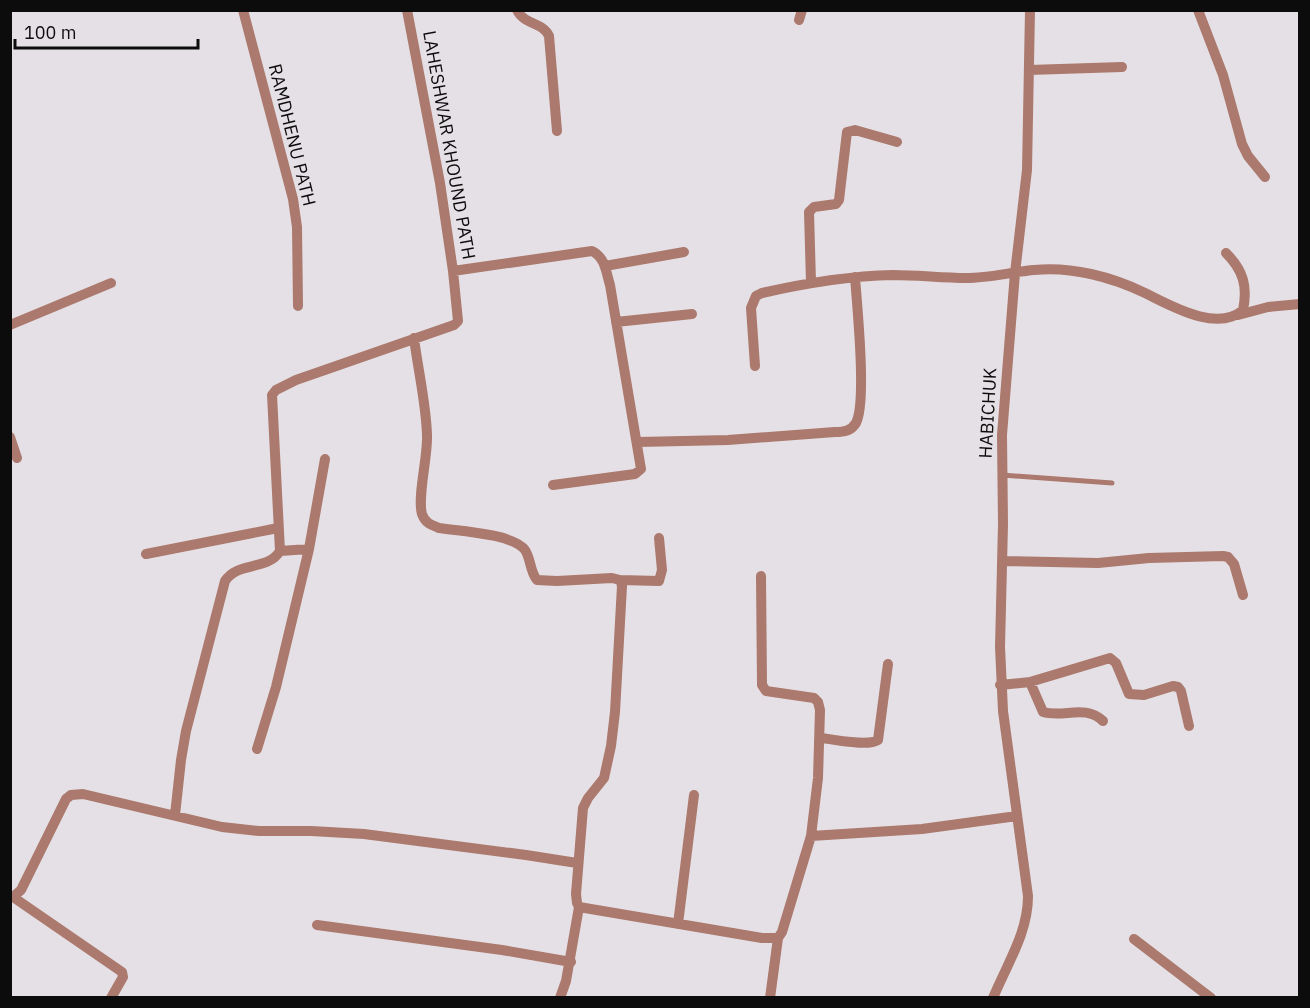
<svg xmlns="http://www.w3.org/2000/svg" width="1310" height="1008" viewBox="0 0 1310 1008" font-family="'IBM Plex Sans',sans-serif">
	<rect width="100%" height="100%" fill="#e5e0e5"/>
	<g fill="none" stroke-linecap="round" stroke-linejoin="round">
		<path stroke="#ab796d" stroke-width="5" d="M1002 475 1112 483"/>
		<path stroke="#ab796d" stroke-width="10" d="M243 10 293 199 297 227 298 306
			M517 10C524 25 543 22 549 36L557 131
			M1198 10 1223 75 1242 144 1248 156 1265 177
			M799 20 802 10
			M1029 70 1122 67
			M605 266 684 252
			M453 271 592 251C605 257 606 272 610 285L641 469 635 474 553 485
			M811 282 809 212 814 207 836 204 839 200 847 132 855 130 897 142
			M1238 315 1268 307 1300 304
			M616 322 692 314
			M10 325 111 283
			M414 338C418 370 426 403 427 435 428 457 417 497 422 514 425 523 431 525 439 528 459 531 514 534 525 550 531 559 530 572 537 580L557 581 612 578 620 580 622 586 615 712 611 746 604 778 588 798 583 808 576 894 577 903 579 907 762 938H778L782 932 811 836 818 778 820 710 818 702 814 698 766 691 762 685 761 576
			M755 366 751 308 756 296 762 293C806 283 849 276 893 275 918 275 942 278 966 278 989 278 1012 272 1034 270 1071 266 1112 277 1145 293 1170 305 1217 333 1243 310 1248 286 1243 270 1226 253
			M10 437 17 458
			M638 442 728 440 835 432C844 432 851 431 856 423 867 402 857 306 855 277
			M280 551 309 549 325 459
			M146 554 278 528
			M1002 561 1098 563 1149 558 1223 556 1228 557 1234 564 1243 595
			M620 580 659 581 662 570 659 538
			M1030 682 1043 712C1064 718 1085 704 1103 721
			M1000 685 1030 682 1110 658 1116 663 1129 694 1144 695 1173 686 1178 687 1181 691 1189 726
			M820 738C834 739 867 747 878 740L888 664
			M257 749 276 687 309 549
			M175 815 181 760 186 731 225 581C238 561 268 571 280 551L272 395 276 390 296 380 454 325 458 321 453 271 440 183 407 10
			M811 836 922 829 1017 816
			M10 897H13L21 890 66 799 71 795 83 794 222 827 259 831H311L364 834 526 855 577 863
			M13 897 122 972 123 977 111 998
			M678 924 694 795
			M317 925 502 950 571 962
			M1134 939 1211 998
			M560 998 566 981 579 907
			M770 998 778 938
			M993 998C1007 964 1028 933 1028 896L1003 711 1000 647 1003 524 1002 435 1015 273 1027 170 1030 10"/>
	</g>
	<g text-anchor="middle" stroke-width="4.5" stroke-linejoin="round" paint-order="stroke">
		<g font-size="18" fill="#0d0c0d" stroke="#e5e0e5">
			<text transform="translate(292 135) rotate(76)" y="6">RAMDHENU PATH</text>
			<text transform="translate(449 145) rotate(80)" y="6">LAHESHWAR KHOUND PATH</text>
			<text transform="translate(988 413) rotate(-87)" y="6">HABICHUK</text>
		</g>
	</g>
	<rect width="1310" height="1008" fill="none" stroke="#0d0c0d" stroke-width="24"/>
	<path d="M15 39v9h183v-9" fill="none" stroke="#0d0c0d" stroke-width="3"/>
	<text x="24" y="39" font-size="18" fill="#0d0c0d" stroke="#e5e0e5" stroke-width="4.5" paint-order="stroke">100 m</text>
</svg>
